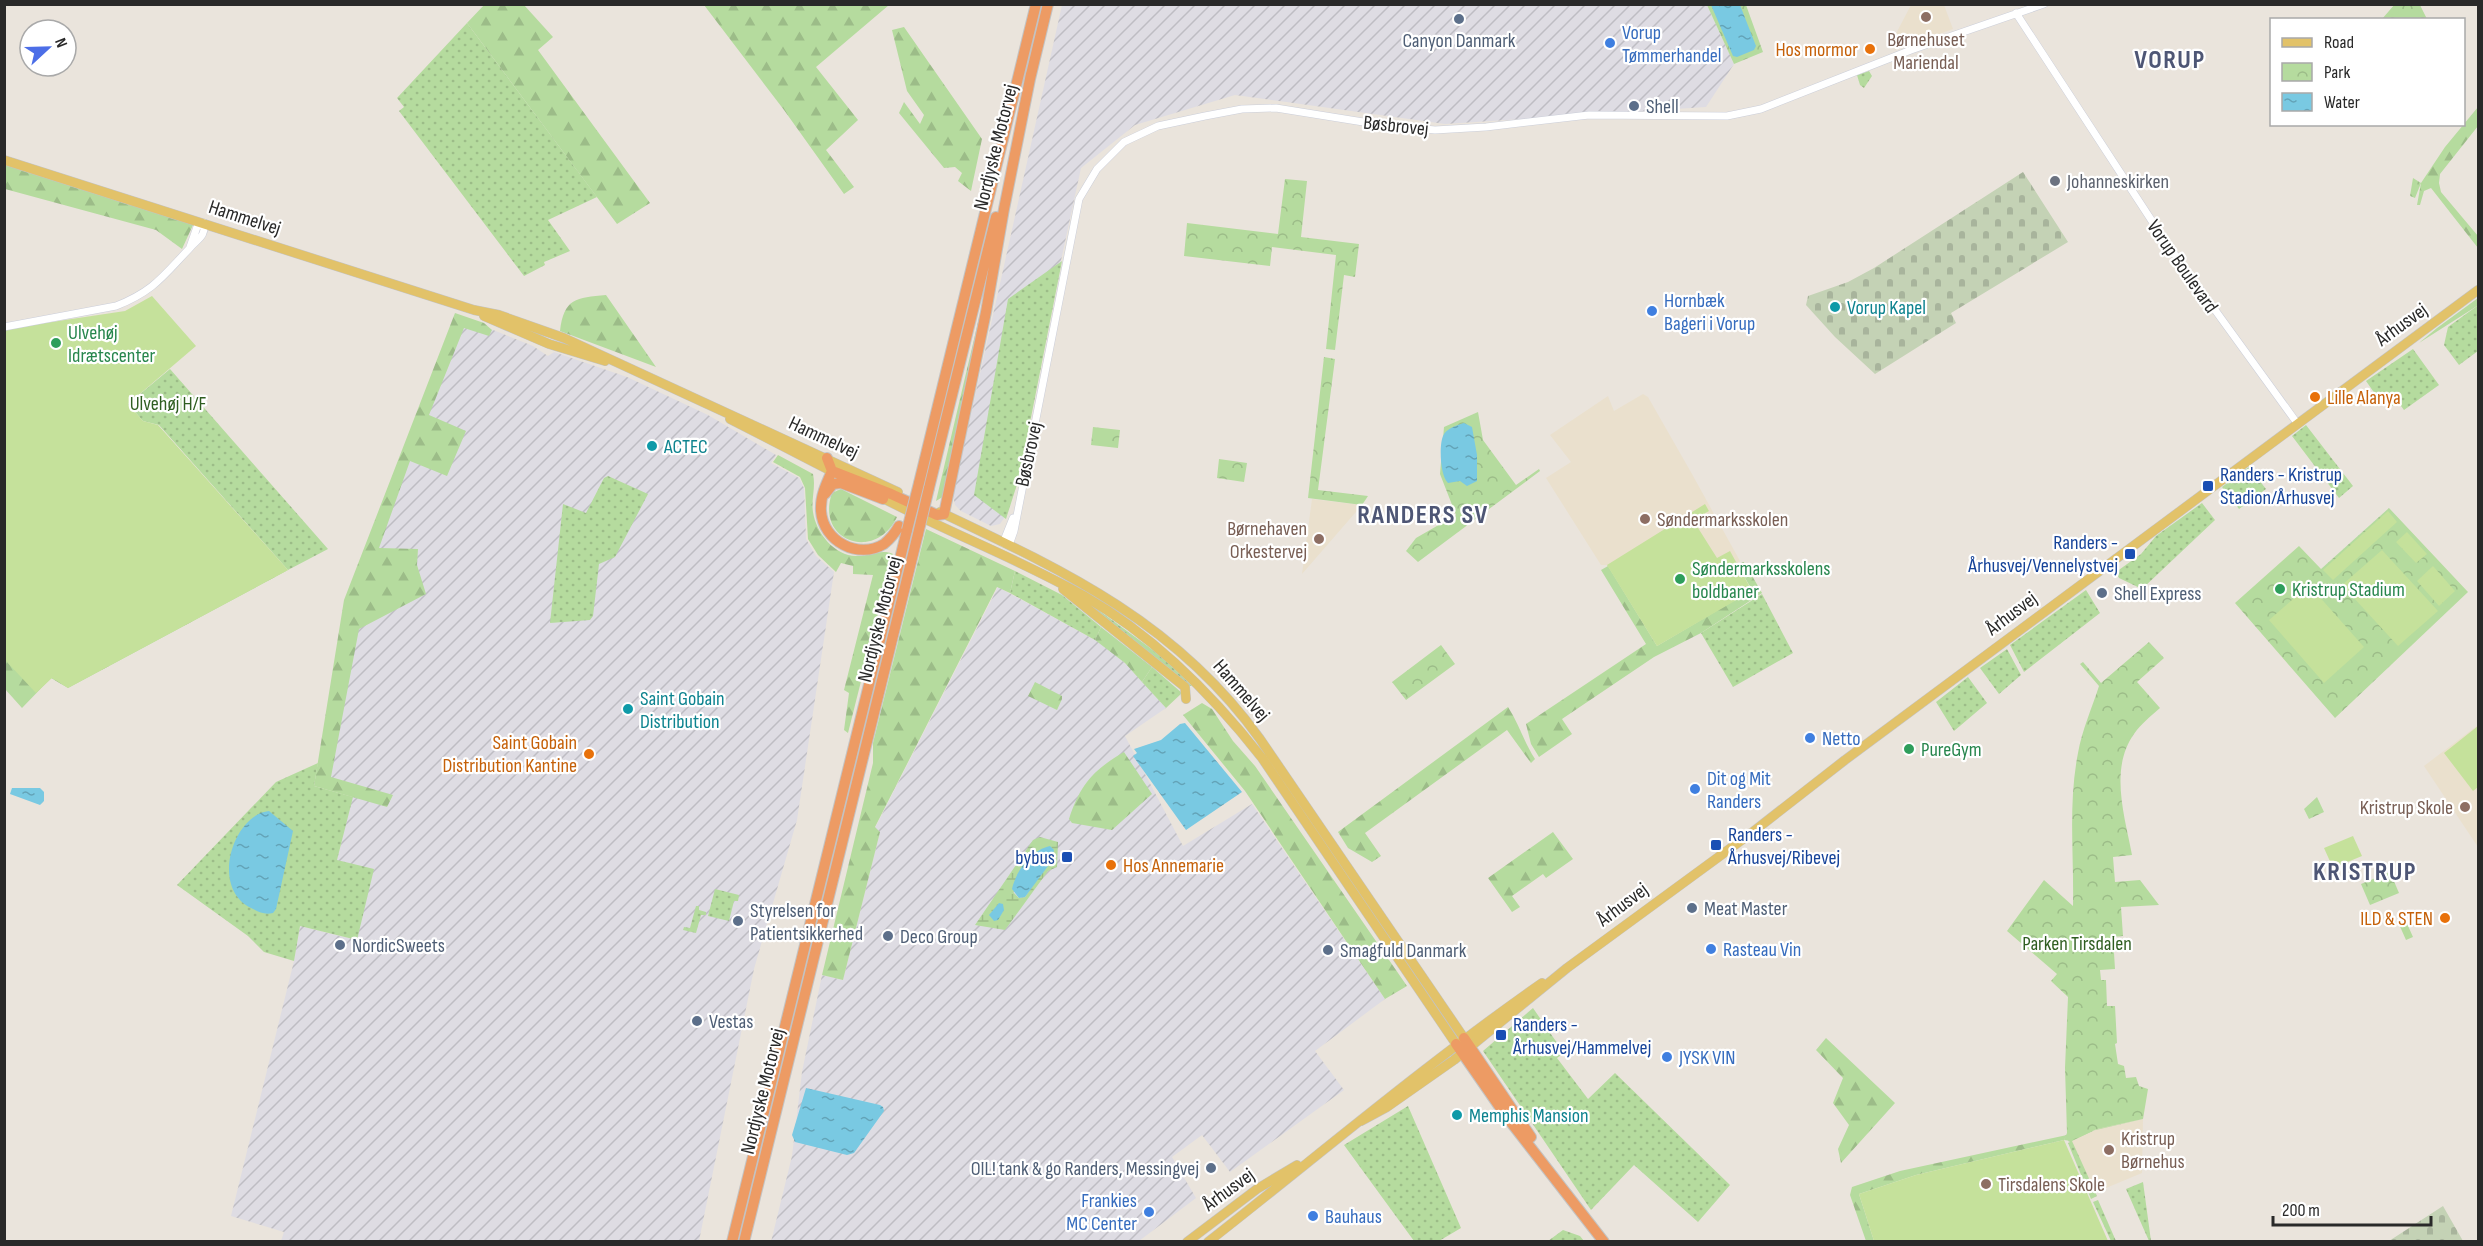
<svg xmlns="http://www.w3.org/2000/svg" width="2483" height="1246" viewBox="0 0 2483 1246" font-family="'Sofia Sans Condensed',sans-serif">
	<defs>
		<pattern id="industrial-furrows" width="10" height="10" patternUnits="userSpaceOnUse" patternTransform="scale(1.5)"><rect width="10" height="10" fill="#dedce3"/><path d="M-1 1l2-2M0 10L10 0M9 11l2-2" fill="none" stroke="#bebdc3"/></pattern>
		<pattern id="grass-dots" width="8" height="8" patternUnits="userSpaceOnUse" patternTransform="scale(1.5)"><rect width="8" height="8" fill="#b5db9e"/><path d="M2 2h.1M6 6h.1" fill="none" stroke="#9cbc88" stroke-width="1.8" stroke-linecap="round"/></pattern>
		<pattern id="forest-firs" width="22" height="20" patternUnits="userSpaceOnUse" patternTransform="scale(1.5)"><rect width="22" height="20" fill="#b5db9e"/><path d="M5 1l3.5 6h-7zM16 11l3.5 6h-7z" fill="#9cbc88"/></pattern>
		<pattern id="wetland-marsh" width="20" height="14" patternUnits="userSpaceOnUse" patternTransform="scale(1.5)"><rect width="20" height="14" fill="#b5db9e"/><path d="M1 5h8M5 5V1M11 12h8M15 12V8" fill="none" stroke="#9cbc88"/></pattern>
		<pattern id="cemetery-stones" width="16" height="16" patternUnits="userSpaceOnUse" patternTransform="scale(1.5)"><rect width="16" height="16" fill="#c4d2b5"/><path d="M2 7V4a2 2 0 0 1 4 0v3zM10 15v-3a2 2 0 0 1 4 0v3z" fill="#a8b49c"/></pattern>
		<pattern id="park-crowns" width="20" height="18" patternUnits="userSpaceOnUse" patternTransform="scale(1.5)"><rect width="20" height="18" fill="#b5db9e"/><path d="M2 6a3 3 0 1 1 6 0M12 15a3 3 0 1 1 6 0" fill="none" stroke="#9cbc88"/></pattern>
		<pattern id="water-ripples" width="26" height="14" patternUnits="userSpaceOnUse" patternTransform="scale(1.5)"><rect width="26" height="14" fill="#79c9e2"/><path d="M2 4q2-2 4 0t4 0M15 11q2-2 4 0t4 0" fill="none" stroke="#63a3b7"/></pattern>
	</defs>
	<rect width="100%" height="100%" fill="#eae4dc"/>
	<path fill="url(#industrial-furrows)" d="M1062 5H1707L1734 64 1706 107 1445 124 1235 95 1135 125 1081 168 1006 515 1000 524 991 526 961 511 955 505 953 495Z
		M461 317 533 346 548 356 554 352 627 377 708 415 776 455 771 463 799 478 804 488 806 539 816 556 834 572 797 820 754 969 699 1241H281L284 1232 231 1216 294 961 300 926 356 940 337 860 354 791 326 783 353 605Z
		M998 587 1104 645 1125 663 1166 708 1125 736 1183 846 1252 804 1385 999 1315 1051 1344 1090 1230 1172 1202 1135 1172 1157 1196 1198 1139 1241 771 1242 792 1156 802 1072 822 975 843 980 880 832 875 828Z"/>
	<path fill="#eae0cd" d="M1911 5H1944L1953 29 1895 50 1891 43Z
		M1643 394 1648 397 1692 474 1740 561 1737 565 1752 591 1657 646 1607 565H1601L1546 478 1571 462 1550 435 1608 396 1614 411Z
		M1312 499 1362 505 1302 574Z
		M2478 725V847L2424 766Z
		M2143 1119 2142 1173 2094 1193 2071 1141 2097 1129Z"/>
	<path fill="url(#grass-dots)" d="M467 23 597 197 548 220 570 251 544 262 545 265 524 276 399 111 404 107 397 98Z
		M1869 71 1872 76 1864 88 1860 85 1857 75Z
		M1062 261 1019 478 1006 519 974 495 1008 299Z
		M2477 306 2478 351 2459 365 2444 345 2448 327Z
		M2413 349 2439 385 2404 410 2398 402 2392 406 2385 397 2380 401 2366 381Z
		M170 369 328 549 288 570 159 425 143 421 128 404Z
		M2306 425 2353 486 2339 498 2292 436Z
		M2249 467 2266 489 2239 509 2222 487Z
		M608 476 648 494 615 557 599 564 593 616 590 620 550 623 563 504 586 513 604 478Z
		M2202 503 2215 520 2142 589 2119 578 2116 572 2141 554 2156 536Z
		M1015 571 1062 595 1101 627 1095 640 1010 593Z
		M2086 590 2100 613 2024 672 2010 645Z
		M1762 594 1793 653 1733 687 1701 633Z
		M1097 609 1161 656 1192 686H1188L1095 612Z
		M2007 649 2021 675 1999 694 1980 668Z
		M1152 667 1182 693 1166 708 1142 682Z
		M1968 677 1987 703 1954 731 1936 702Z
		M318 763 314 786 353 797 337 860 374 869 357 940 300 926 294 961 264 952 248 936 177 885 276 782Z
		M715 889 739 895 738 901H734L729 921 708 916Z
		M696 906H699V910L706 912V915H701L696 933 683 930 684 927 690 928Z
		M1533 1008 1564 1053 1557 1058 1588 1099 1615 1073 1730 1185 1698 1222 1634 1165 1591 1210 1483 1051Z
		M1408 1106 1461 1228 1439 1241H1414L1344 1145Z
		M2143 1119 2097 1129 2072 1141 2097 1196 2091 1199 2068 1143 2070 1142 2068 1141 2070 1136Z
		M2143 1182 2151 1241H2149L2126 1189Z
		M2098 1200 2116 1241H2111L2093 1202Z
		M1563 1230 1580 1236 1584 1241H1548Z"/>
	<path fill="url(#forest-firs)" d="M485 4 524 5 553 37 538 50 650 203 617 224 467 23Z
		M704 5H889L816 67 858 120 826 150 854 187 844 194 784 110Z
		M904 27 982 139 971 191 958 181 962 173 955 167 944 168 899 113 904 102 920 124 924 115 907 91 892 30Z
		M2478 107V126L2440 174 2439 183 2441 192 2478 236V248L2431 188 2424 191 2420 205H2417L2421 183 2445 147Z
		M5 165 193 225 182 249 156 230 5 189Z
		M606 295 656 367 560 331C564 298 576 298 606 295Z
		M2478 298 2477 306 2419 343 2437 328Z
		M455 313 484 323 492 330 489 336 464 328 429 415 466 431 447 476 410 461 379 548 418 549 417 565 426 594 359 629 331 777 393 795 387 807 314 786 344 600Z
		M979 318 981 319 946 495 936 501Z
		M778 455 813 474C816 487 811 499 813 512 816 533 835 556 856 556 868 557 881 548 893 554L848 733 844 730 849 693 844 690 873 575 853 574V566L841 563 836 572 818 555 808 539 805 488 800 477 773 462Z
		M841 489 897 517C876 562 815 542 832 493Z
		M926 529 1015 571 1010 593 997 587 875 827 880 832 843 980 822 975 873 763V743Z
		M1744 562 1762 593 1701 633 1654 657 1562 719 1572 734 1539 757 1531 744 1526 724 1646 644 1601 570 1608 566 1657 646 1752 590 1737 564Z
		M288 570 68 688 51 678 22 708 5 689 4 652Z
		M1101 627 1152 667 1142 682 1125 663 1095 640Z
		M1035 682 1062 696V699L1057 710 1028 696Z
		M1202 703 1212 709 1233 741 1255 766 1407 986 1385 999 1245 791 1183 715Z
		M1508 707C1519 724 1524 742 1535 759L1531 763 1507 730 1365 833 1381 856 1372 862 1348 848 1338 832Z
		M1124 752 1152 794 1112 830 1072 823 1069 819C1080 785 1093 770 1124 752Z
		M1553 832 1573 859 1546 878 1543 874 1512 896 1520 907 1512 912 1488 878Z
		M1826 1038 1895 1103 1841 1163 1838 1149 1849 1125 1833 1103 1843 1078 1816 1050Z
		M2067 1135 2064 1140 1916 1175 1859 1194 1874 1241H1866L1850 1195 1852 1187 1900 1171Z"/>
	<path fill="url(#wetland-marsh)" fill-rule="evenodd" d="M1040 837 1058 842 1057 867 1048 871 1005 930 975 925 1033 840ZM1034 884 1025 897 1019 898 1013 892Z"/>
	<path fill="url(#cemetery-stones)" d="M2023 172 2068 242 1951 313 1956 323 1875 374 1835 337 1806 305 1808 296 1848 282 1874 268Z
		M2443 1206 2463 1241H2389Z"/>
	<path fill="url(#park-crowns)" d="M2395 4 2420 5 2427 19H2382Z
		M1707 5H1746L1763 52 1734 64Z
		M2413 178 2421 183 2415 198 2410 196Z
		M1285 179 1307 181 1301 237 1359 244 1355 277 1344 275 1335 350 1326 349 1336 255 1272 247 1270 266 1184 256 1187 223 1278 234Z
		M1324 357 1335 359 1318 490 1368 496 1362 505 1308 498Z
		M1478 412 1483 440 1516 485 1539 469 1540 471 1418 562 1406 551 1416 538 1456 515 1440 474 1444 427Z
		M1093 427 1120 430 1118 448 1091 445Z
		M1219 459 1247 463 1244 482 1217 478Z
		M2389 508 2468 592 2335 718 2235 603 2299 546 2321 569Z
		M2149 642 2164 658 2137 682 2160 708C2151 716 2141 724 2134 734 2109 769 2125 817 2132 855L2113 857 2115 882 2140 880 2159 905 2121 907 2123 936 2113 937 2115 969 2100 970 2101 980H2106L2107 1006H2115L2117 1043 2115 1044 2118 1064 2124 1066 2126 1078 2136 1077 2139 1086 2148 1089 2143 1119 2097 1129 2071 1141 2064 1140 2067 1133 2065 1068 2068 997 2051 981 2057 974 2007 931 2044 880 2073 906C2074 855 2068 803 2078 753 2082 730 2092 708 2099 686L2080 664 2083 662 2101 683Z
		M1441 645 1455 664 1406 700 1392 682Z
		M2317 797 2324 812 2309 819 2304 809Z
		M2390 872 2399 893 2370 905 2361 884Z
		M2405 919 2413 937 2406 940 2398 922Z"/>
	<path fill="#c5e19b" d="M152 296 196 346 128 404 143 421 158 425 288 570 68 688 52 678 36 693 5 660V329L125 311Z
		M1705 504 1709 511 1693 520 1717 558 1730 551 1752 591 1657 646 1607 565Z
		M2388 511 2397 522 2333 580 2323 570Z
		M2407 532 2427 554 2416 563 2396 542Z
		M2382 550 2438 611 2398 646 2342 585Z
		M2433 566 2455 591 2439 606 2417 581Z
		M2309 585 2364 647 2324 683 2269 620Z
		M2478 726V787L2473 791 2444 753Z
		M2353 836 2362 856 2333 868 2324 848Z
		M2064 1140 2108 1241H1874L1859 1194 1916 1175Z"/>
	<path fill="url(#water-ripples)" d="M1711 5H1740L1756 46 1754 50 1737 57 1733 56Z
		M1464 423 1472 427 1477 455V481L1467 486 1460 481 1448 483C1440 476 1439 445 1443 436 1446 428 1458 425 1464 423Z
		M1185 723 1242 792 1186 830 1133 756 1137 753 1134 749 1161 740 1180 724Z
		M12 788H40L44 792V801L40 805 10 794Z
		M269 811 293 831 276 909 273 913C264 915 259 912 251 908 209 887 234 814 269 811Z
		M1050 846 1054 850 1051 862 1025 897 1019 898 1012 889C1016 871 1031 850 1050 846Z
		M999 903 1003 904 1004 910 998 920 994 921 989 915Z
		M806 1088 880 1105 883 1107 884 1111 854 1153 847 1155 795 1142 792 1135Z"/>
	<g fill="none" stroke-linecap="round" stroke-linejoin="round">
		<defs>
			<path id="minor" d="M2016 13 2165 241 2297 423
				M190 247 197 227 204 223
				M4 327 116 306C154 291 163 276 189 249 197 239 206 237 204 223
				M1003 543 1013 518
				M1009 545 1014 531 1079 199 1097 169 1124 142 1158 126 1205 116 1242 109 1276 108 1382 125 1435 130 1486 127 1589 115 1727 116 1761 109 1911 50 2044 4"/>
			<path id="major" d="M4 160 474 310 499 315 564 338 898 492
				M484 316 549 344 605 361
				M730 419 835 473
				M879 496C946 532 1018 558 1084 596 1154 636 1212 694 1262 758L1456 1044
				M940 512C1065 571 1177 623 1260 739L1464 1038
				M1063 589 1185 687 1186 699
				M1361 1121 1387 1107 1454 1060 1567 968 1754 831 1845 760 2478 290
				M1187 1242 1257 1189 1297 1165
				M1208 1242C1319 1155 1426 1064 1542 983"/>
			<path id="highway" d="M1030 79 1048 4
				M827 458 832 471C826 484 820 497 821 511 823 541 858 560 884 544 890 539 895 533 899 526
				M832 471 891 494 937 515 944 514 986 312 1004 209 1031 74
				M919 483 1036 4
				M929 488 996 217
				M825 494 833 484 841 483 883 499
				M1464 1038 1531 1137
				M1456 1044 1506 1116 1604 1242
				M732 1242 907 530
				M744 1242 918 534"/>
		</defs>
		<use href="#minor" stroke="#cbced9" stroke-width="8"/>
		<use href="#major" stroke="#c3c3c3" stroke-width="10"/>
		<use href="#highway" stroke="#c3c3c3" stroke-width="12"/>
		<use href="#minor" stroke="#fff" stroke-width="7"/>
		<use href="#major" stroke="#e2c269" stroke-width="9"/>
		<use href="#highway" stroke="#ed9b64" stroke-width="10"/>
		<defs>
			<path id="highway-bridge" d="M907 530 919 483
				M918 534 929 488"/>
		</defs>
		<use href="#highway-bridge" stroke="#c3c3c3" stroke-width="12" stroke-linecap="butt"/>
		<use href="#highway-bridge" stroke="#ed9b64" stroke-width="10"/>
	</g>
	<g fill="#8d6e63" stroke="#fff" stroke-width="2">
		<circle cx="1926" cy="17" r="6"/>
		<circle cx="1645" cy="519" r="6"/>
		<circle cx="1319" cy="539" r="6"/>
		<circle cx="2465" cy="807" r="6"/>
		<circle cx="2109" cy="1150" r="6"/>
		<circle cx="1986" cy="1184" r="6"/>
	</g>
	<g fill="#5c6f8a" stroke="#fff" stroke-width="2">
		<circle cx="1459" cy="19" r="6"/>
		<circle cx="1634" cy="106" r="6"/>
		<circle cx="2102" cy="593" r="6"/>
		<circle cx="1692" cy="908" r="6"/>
		<circle cx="738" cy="921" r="6"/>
		<circle cx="888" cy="936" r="6"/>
		<circle cx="340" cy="945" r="6"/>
		<circle cx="1328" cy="950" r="6"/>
		<circle cx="697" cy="1021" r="6"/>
		<circle cx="1211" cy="1168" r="6"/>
	</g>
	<g fill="#3f7fe0" stroke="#fff" stroke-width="2">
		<circle cx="1610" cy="43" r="6"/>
		<circle cx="1652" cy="311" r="6"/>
		<circle cx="1810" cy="738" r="6"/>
		<circle cx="1695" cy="789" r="6"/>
		<circle cx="1711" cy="949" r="6"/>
		<circle cx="1667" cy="1057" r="6"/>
		<circle cx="1149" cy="1212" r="6"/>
		<circle cx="1313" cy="1216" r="6"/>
	</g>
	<g fill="#e8710a" stroke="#fff" stroke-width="2">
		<circle cx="1870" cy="49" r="6"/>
		<circle cx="2315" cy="397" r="6"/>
		<circle cx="589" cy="754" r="6"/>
		<circle cx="1111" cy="865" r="6"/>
		<circle cx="2445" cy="918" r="6"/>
	</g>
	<circle fill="#6b7280" stroke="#fff" stroke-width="2" cx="2055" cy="181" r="6"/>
	<g fill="#0f9aa8" stroke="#fff" stroke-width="2">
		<circle cx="1835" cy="307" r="6"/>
		<circle cx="652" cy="446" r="6"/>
		<circle cx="628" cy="709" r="6"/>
		<circle cx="1457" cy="1115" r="6"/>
	</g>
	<g fill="#2e9e5b" stroke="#fff" stroke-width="2">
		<circle cx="56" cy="343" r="6"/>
		<circle cx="1680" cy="579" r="6"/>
		<circle cx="2280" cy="589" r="6"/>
		<circle cx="1909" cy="749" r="6"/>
	</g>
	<g fill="#1a4fb4" stroke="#fff" stroke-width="2">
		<rect x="2202" y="480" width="12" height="12" rx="3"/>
		<rect x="2124" y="548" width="12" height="12" rx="3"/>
		<rect x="1710" y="839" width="12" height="12" rx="3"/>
		<rect x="1061" y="851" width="12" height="12" rx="3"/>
		<rect x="1495" y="1029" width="12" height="12" rx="3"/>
	</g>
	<g text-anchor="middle" stroke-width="4.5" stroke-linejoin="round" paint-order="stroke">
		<g font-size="20" fill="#366cbe" stroke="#fff" text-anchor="start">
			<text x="1622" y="39">Vorup<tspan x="1622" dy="23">Tømmerhandel</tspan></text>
			<text x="1664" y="307">Hornbæk<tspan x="1664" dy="23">Bageri i Vorup</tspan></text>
			<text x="1822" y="745">Netto</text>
			<text x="1707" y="785">Dit og Mit<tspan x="1707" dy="23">Randers</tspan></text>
			<text x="1723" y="956">Rasteau Vin</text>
			<text x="1679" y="1064">JYSK VIN</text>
			<text x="1137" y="1207" text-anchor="end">Frankies<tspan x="1137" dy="23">MC Center</tspan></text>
			<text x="1325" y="1223">Bauhaus</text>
		</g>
		<g font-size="20" fill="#785e54" stroke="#fff" text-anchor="start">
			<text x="1926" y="46" text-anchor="middle">Børnehuset<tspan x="1926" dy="23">Mariendal</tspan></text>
			<text x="1657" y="526">Søndermarksskolen</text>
			<text x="1307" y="535" text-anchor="end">Børnehaven<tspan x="1307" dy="23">Orkestervej</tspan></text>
			<text x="2453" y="814" text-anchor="end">Kristrup Skole</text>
			<text x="2121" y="1145">Kristrup<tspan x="2121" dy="23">Børnehus</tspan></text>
			<text x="1998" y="1191">Tirsdalens Skole</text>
		</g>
		<g font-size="20" fill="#4e5e75" stroke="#fff" text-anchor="start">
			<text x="1459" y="47" text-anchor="middle">Canyon Danmark</text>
			<text x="1646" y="113">Shell</text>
			<text x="2114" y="600">Shell Express</text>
			<text x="1704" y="915">Meat Master</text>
			<text x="750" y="917">Styrelsen for<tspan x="750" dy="23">Patientsikkerhed</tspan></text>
			<text x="900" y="943">Deco Group</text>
			<text x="352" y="952">NordicSweets</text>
			<text x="1340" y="957">Smagfuld Danmark</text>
			<text x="709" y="1028">Vestas</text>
			<text x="1199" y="1175" text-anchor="end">OIL! tank &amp; go Randers, Messingvej</text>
		</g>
		<g font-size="20" fill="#c56008" stroke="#fff" text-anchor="end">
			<text x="1858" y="56">Hos mormor</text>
			<text x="2327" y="404" text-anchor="start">Lille Alanya</text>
			<text x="577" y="749">Saint Gobain<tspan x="577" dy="23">Distribution Kantine</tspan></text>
			<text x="1123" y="872" text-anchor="start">Hos Annemarie</text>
			<text x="2433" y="925">ILD &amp; STEN</text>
		</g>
		<g font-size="20" fill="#292929" stroke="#fff">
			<text transform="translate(1396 125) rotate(6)" y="7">Bøsbrovej</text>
			<text transform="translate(995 147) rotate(-76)" y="7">Nordjyske Motorvej</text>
			<text transform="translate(245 217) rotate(18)" y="7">Hammelvej</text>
			<text transform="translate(2183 266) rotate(55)" y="7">Vorup Boulevard</text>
			<text transform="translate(2401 324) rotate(-36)" y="7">Århusvej</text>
			<text transform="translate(824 437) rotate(25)" y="7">Hammelvej</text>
			<text transform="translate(1028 454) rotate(-78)" y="7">Bøsbrovej</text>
			<text transform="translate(2011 613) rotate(-37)" y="7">Århusvej</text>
			<text transform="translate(879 619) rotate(-76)" y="7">Nordjyske Motorvej</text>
			<text transform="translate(1242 690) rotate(49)" y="7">Hammelvej</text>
			<text transform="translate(1622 904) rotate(-37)" y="7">Århusvej</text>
			<text transform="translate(762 1091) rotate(-76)" y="7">Nordjyske Motorvej</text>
			<text transform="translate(1228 1189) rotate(-36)" y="7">Århusvej</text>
		</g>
		<g font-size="20" fill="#5b616d" stroke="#fff" text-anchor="start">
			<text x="2067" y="188">Johanneskirken</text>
		</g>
		<g font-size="20" fill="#0d838f" stroke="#fff" text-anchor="start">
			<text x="1847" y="314">Vorup Kapel</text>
			<text x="664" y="453">ACTEC</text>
			<text x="640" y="705">Saint Gobain<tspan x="640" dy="23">Distribution</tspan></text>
			<text x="1469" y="1122">Memphis Mansion</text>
		</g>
		<g font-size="20" fill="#27864d" stroke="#fff" text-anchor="start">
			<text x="68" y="339">Ulvehøj<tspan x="68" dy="23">Idrætscenter</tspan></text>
			<text x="1692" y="575">Søndermarksskolens<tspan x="1692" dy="23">boldbaner</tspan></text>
			<text x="2292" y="596">Kristrup Stadium</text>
			<text x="1921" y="756">PureGym</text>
		</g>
		<g font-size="20" fill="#2f5e21" stroke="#fff">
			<text x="168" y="410">Ulvehøj H/F</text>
			<text x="2077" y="950">Parken Tirsdalen</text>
		</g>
		<g font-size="20" fill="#164399" stroke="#fff" text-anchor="start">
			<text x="2220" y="481">Randers - Kristrup<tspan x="2220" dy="23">Stadion/Århusvej</tspan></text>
			<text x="2118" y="549" text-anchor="end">Randers -<tspan x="2118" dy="23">Århusvej/Vennelystvej</tspan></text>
			<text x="1728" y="841">Randers -<tspan x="1728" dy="23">Århusvej/Ribevej</tspan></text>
			<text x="1055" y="864" text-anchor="end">bybus</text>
			<text x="1513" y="1031">Randers -<tspan x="1513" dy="23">Århusvej/Hammelvej</tspan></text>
		</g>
		<g font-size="26" font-weight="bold" letter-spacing="1.5" fill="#4e5675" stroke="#fff">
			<text x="2170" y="68">VORUP</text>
			<text x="1423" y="523">RANDERS SV</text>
			<text x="2365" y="880">KRISTRUP</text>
		</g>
	</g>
	<rect width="2483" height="1246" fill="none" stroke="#292929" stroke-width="12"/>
	<rect x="2270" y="18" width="195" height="108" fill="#ffffff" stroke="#a9a9a9" stroke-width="1.5"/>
	<rect x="2282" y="38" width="30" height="9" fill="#e2c269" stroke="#a9a9a9" stroke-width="1.5"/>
	<text x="2324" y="48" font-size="18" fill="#292929">Road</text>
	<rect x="2282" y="63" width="30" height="18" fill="url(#park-crowns)" stroke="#a9a9a9" stroke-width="1.5"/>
	<text x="2324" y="78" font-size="18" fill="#292929">Park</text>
	<rect x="2282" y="93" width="30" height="18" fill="url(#water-ripples)" stroke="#a9a9a9" stroke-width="1.5"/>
	<text x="2324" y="108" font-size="18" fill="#292929">Water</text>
	<g transform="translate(48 48) rotate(68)"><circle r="28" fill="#ffffff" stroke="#a9a9a9" stroke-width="1.5"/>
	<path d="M0-4.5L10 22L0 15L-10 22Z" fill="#4c6ee7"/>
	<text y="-9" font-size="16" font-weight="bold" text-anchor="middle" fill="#292929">N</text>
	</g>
	<path d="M2273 1216v9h158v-9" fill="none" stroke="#292929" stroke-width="3"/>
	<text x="2282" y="1216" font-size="18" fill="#292929" stroke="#ffffff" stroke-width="4.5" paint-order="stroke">200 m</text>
</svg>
